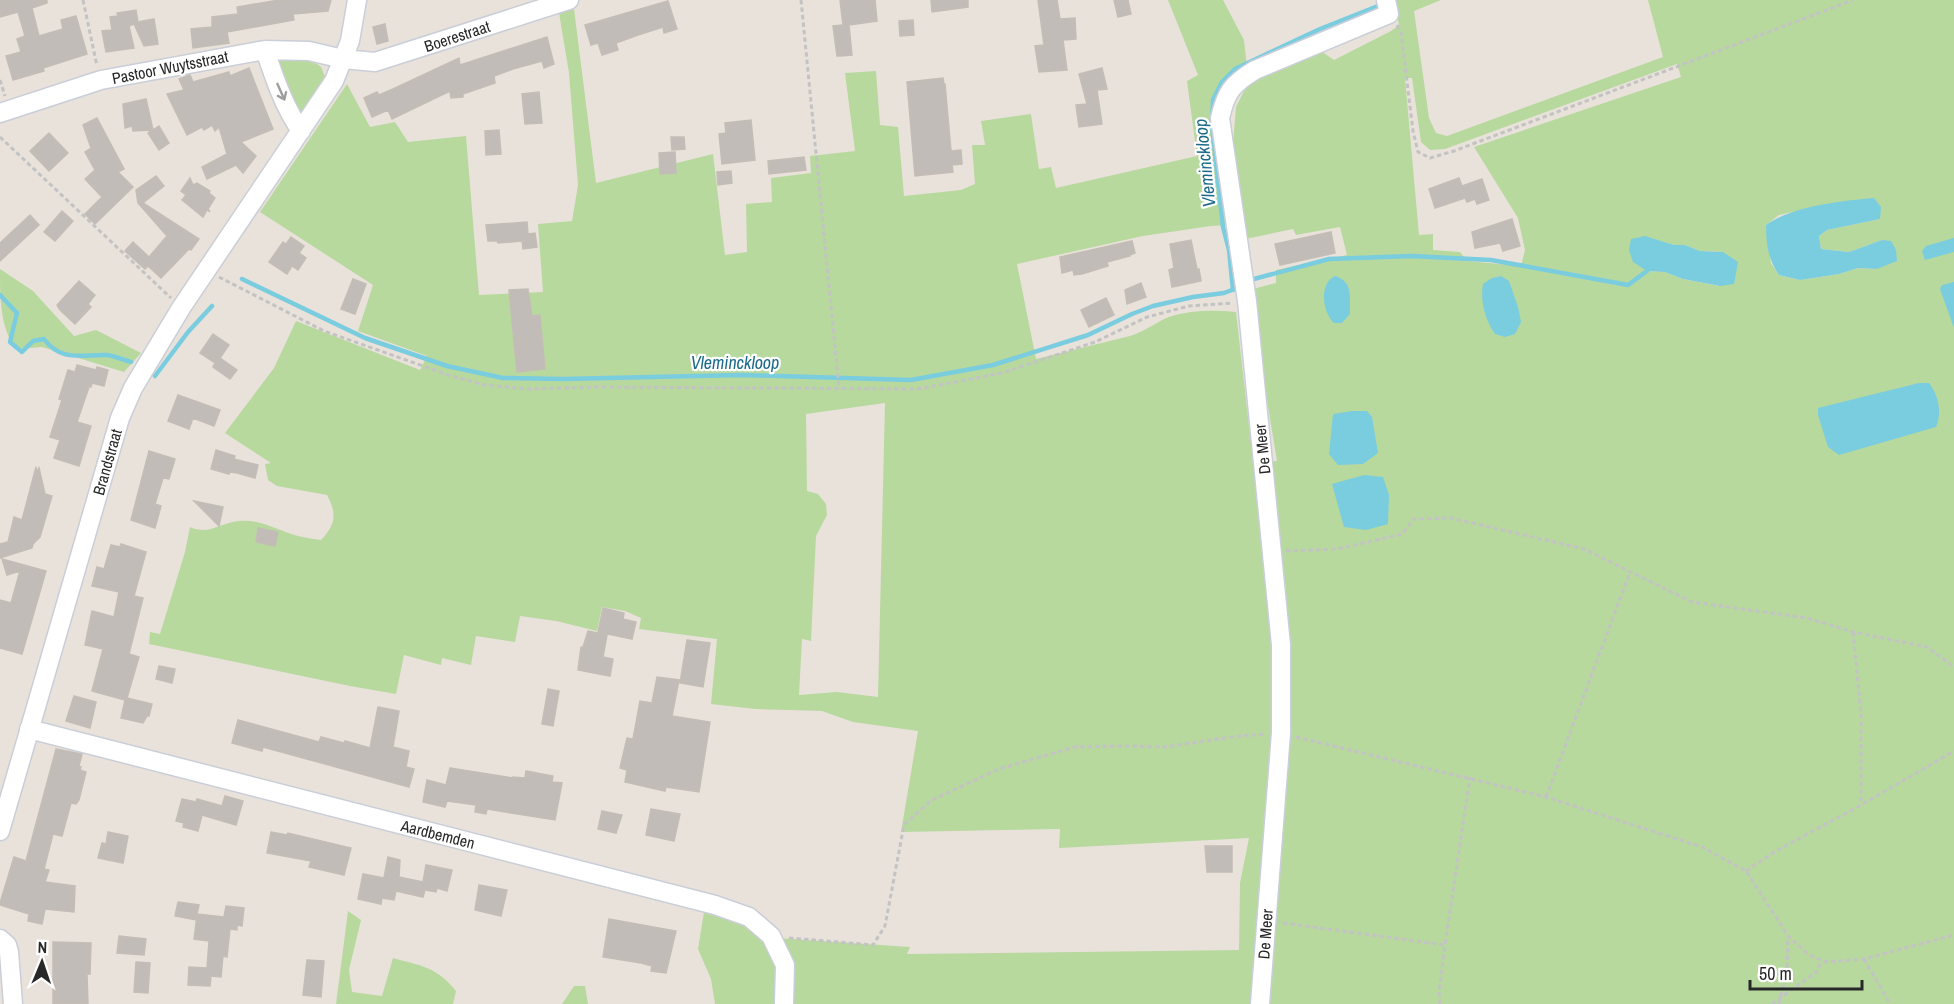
<svg xmlns="http://www.w3.org/2000/svg" width="1954" height="1004" viewBox="0 0 1954 1004" font-family="'Archivo Narrow',sans-serif">
	<rect width="100%" height="100%" fill="#e9e2db"/>
	<path fill="#b7d99e" fill-rule="evenodd" d="M1168 0H1223L1244 40 1247 68 1226 92 1228 225 1211 226 1143 236 1017 264 1036 359 1130 336C1144 332 1156 322 1169 317 1191 310 1214 310 1236 312L1253 462 1277 461 1249 290 1276 283V270L1347 255 1340 227 1296 235 1293 229 1245 239 1233 144 1236 107 1244 91 1257 76 1321 51 1334 60 1391 31 1399 25 1394 0H1441L1414 11 1429 118 1436 133 1447 136 1663 57 1648 0H1954V1004H1268L1288 646 1286 591 1277 510 1276 721 1252 1004H715L711 979 698 949 704 912 735 920 761 937 910 947 907 954 1239 950 1240 883 1249 838 1059 848 1060 829 901 832 918 731 853 722 822 711 755 709 711 704 717 639 639 629 641 618 625 611 602 607 597 631 556 621 520 616 515 642 476 636 471 665 442 658 441 665 404 655 396 694 350 686 149 644 150 632 160 634 185 552 190 527C209 536 221 522 240 521 261 519 278 531 298 536 306 538 314 539 321 540 336 524 337 514 327 495L277 486 268 480 265 464 271 463 225 433 274 368 296 321 420 370 427 356 358 331 373 285 260 212 347 84 370 127 395 122 408 142 466 136 479 295 543 292 538 224 572 221 578 185 569 73 559 13 574 9 596 183 713 154 725 255 747 252 746 204 772 202 771 178 811 173 810 156 855 151 845 73 876 71 880 125 898 127 904 196 961 190 975 184 972 145H985L981 121 1031 114 1039 169 1051 167 1056 188 1197 156 1187 81 1198 75ZM1677 64 1681 77 1474 147 1518 218 1525 250 1521 266 1467 261 1460 252 1433 250V234L1419 235 1405 78H1412L1421 142 1430 150 1445 149ZM1845 201 1880 219 1827 230 1819 236 1821 249 1849 252 1882 240 1877 269 1858 268 1839 274 1800 280 1779 275 1771 263 1766 225 1779 215ZM1653 239 1674 245H1685L1700 251 1723 252 1719 286 1683 279 1665 272 1647 271ZM885 403 878 697 837 692 799 695 802 639 811 641 816 536 827 515 826 504 818 494 807 491 806 414Z
		M272 59C283 59 312 58 321 67 322 68 324 75 325 76L300 115Z
		M0 269 33 291 74 336 96 330 141 353 124 372 42 347 16 349C0 328 0 298 0 269Z
		M348 911 361 920 349 970 352 992 382 996 393 958C421 966 436 966 456 991L453 1004H336Z
		M574 986H585L588 1004H562Z"/>
	<path fill="#7accdf" d="M1874 198 1881 207 1880 219 1827 230 1819 236 1821 249 1849 252 1882 240 1891 241 1896 250 1897 261 1877 269 1858 268 1839 274 1800 280 1779 275C1768 259 1766 244 1766 225 1793 206 1840 201 1874 198Z
		M1645 236 1674 245H1685L1700 251 1723 252 1738 262 1734 284 1720 286 1683 279 1665 272 1647 271 1633 262 1629 250 1631 239Z
		M1954 238V252L1925 260 1922 251 1926 246Z
		M1335 276C1354 282 1349 297 1350 314L1342 323H1334C1322 312 1319 283 1335 276Z
		M1501 276 1509 281 1518 307 1521 322 1515 334 1505 337 1495 334C1485 320 1480 301 1483 284L1492 278Z
		M1954 282V328L1940 289 1942 285Z
		M1919 383H1929C1939 396 1942 413 1936 427L1839 455 1828 447 1818 415V408Z
		M1352 411H1367L1372 417 1378 453 1363 464 1338 465 1329 454 1333 414Z
		M1364 475 1383 477 1389 495 1388 524 1366 530 1344 527 1332 484Z"/>
	<g fill="none" stroke-linecap="round" stroke-linejoin="round">
		<path stroke="#7accdf" stroke-width="4.5" d="M242 279 365 338 447 366 503 378 563 379 741 375 911 380 993 365 1088 335 1132 314 1153 306 1193 297 1224 293 1237 288
			M1254 279 1329 259 1411 256 1491 260 1628 285 1647 271
			M1233 290 1229 250 1223 227 1212 125 1213 100 1222 82 1235 69 1320 29 1383 4
			M0 295 17 313 10 342 22 352 33 341 44 339C62 363 82 354 107 355 115 356 123 360 131 362
			M155 376 188 332 212 306"/>
	</g>
	<path fill="#c1bcb8" stroke="#c4bdb5" stroke-width="1.5" d="M0 0H47V3L32 8 39 36 63 29 61 20 76 16 87 54 43 68 44 71 13 80 6 56 21 52 17 39 25 36 18 12 0 17Z
		M279 0H331L328 11 293 14 294 20 227 32 229 43 193 48 191 29 212 27V17L238 14 237 7Z
		M840 0H875L877 21 849 25 852 55 840 56H837L833 26 843 25Z
		M931 0H968V7L932 12Z
		M1038 0H1057L1060 19 1075 18 1076 39 1063 40 1067 70 1039 72 1035 46 1044 45Z
		M1114 0H1128L1131 14 1118 17Z
		M668 1 677 29 664 33 663 27 638 35 616 43 618 50 602 55 598 43 591 45 585 25Z
		M136 10 138 22 154 19 158 44 144 46 134 24 129 26 134 48 106 52 102 31 112 30 110 17 118 16 117 13Z
		M913 20 914 35 900 36 899 21Z
		M385 24 388 41 377 44 373 27Z
		M547 37 554 64 544 68 542 61 513 69 494 76 495 83 463 94V97L451 98 450 91 392 119 388 110 372 117 364 98 377 92 379 95 393 89 459 58 460 65Z
		M249 68 273 129 241 142 256 156 243 173 236 165 207 179 202 167 227 154 219 127 215 131 212 125 204 130 202 127 187 135 167 94 184 90 179 79 187 76 190 75 193 82 229 72 230 76Z
		M1102 68 1107 89 1097 90 1102 124 1079 127 1076 105 1087 104 1079 74Z
		M943 78 944 84H945L951 151 961 150 962 164 952 165 953 172 915 176 907 82Z
		M539 92 542 123 525 124 522 94Z
		M146 99 153 130 159 126 169 143 159 150 148 133 152 130 133 131 132 126 125 128 123 104Z
		M97 118 124 169 118 172 133 187 95 224 85 214 102 197 85 179 95 170 85 152 91 148 83 125Z
		M751 120 755 160 722 164 719 134 726 133 725 123Z
		M499 130 501 154 486 155 485 131Z
		M49 133 68 153 49 171 30 151Z
		M671 137H684L685 149 672 150Z
		M675 152 676 173 660 174 659 153Z
		M804 157 806 170 769 174 768 161Z
		M731 171 732 183 718 185 717 172Z
		M156 176 164 186 143 203 199 239 191 250 189 249 161 278 148 266 145 269 125 251 133 242 149 257 167 236 138 203 136 190Z
		M190 178 193 185 197 183 210 191 209 193 215 198 208 209 210 212 207 210 203 217 182 200 186 195 181 191Z
		M1459 178 1462 186 1482 179 1489 200 1477 204 1475 199 1467 202 1465 198 1435 208 1429 189Z
		M62 211 73 221 55 241 44 232Z
		M30 215 39 225 0 261V243Z
		M1512 219 1520 246 1503 251 1500 243 1475 248 1472 232Z
		M527 222 528 234 535 233 537 247 523 249 522 241 498 243 497 241H488L486 225Z
		M1331 232 1335 253 1280 265 1275 244Z
		M291 237 304 246 299 253 306 258 298 270 292 266 287 274 269 262 283 242 286 244Z
		M1191 240 1197 269H1199L1201 281 1172 287 1169 270 1174 268 1170 244Z
		M1132 241 1135 253 1130 255V256L1107 262 1108 266 1082 274 1074 275 1073 270 1062 273 1060 257Z
		M353 279 366 284 355 314 341 309Z
		M79 281 95 295 88 304 91 307 75 324 60 310 57 305Z
		M1141 283 1146 297 1127 304 1125 290Z
		M528 289 532 316 540 315 545 369 517 372 509 290Z
		M1106 298 1114 315 1089 327 1081 310Z
		M213 334 229 345 220 358 237 370 230 379 213 367 215 363 200 353Z
		M77 365 96 370 97 367 108 370 104 386 92 383 91 387H89L77 422 91 426 79 466 54 458 60 440 50 437 62 400 59 399 68 370 75 372Z
		M178 395 220 410 214 426 193 418 189 429 168 421Z
		M216 450 235 456 234 459 258 465 255 478 237 473 230 472 229 474 211 469Z
		M149 451 175 459 169 479 163 478 155 504 161 506 155 528 131 520Z
		M36 467 37 472 39 468 45 494 52 496 40 537 33 544 32 548 0 558V544L8 542 14 517 22 520Z
		M194 501 223 507 219 526Z
		M258 528 278 532 275 546 256 542Z
		M121 544 146 552 134 596 143 598 129 654 139 657 127 698 152 704 149 716H147L143 723 121 718 125 700 92 691 103 649 85 645 92 611 114 617 119 592 92 586 97 567 104 569 111 545 120 547Z
		M2 559 46 571 22 654 0 648V600L11 603 20 571 7 575Z
		M603 608 624 613 623 619 636 622 632 639 598 632Z
		M588 631 607 635 603 657 613 659 610 676 578 670 581 647H583Z
		M687 640 710 643 703 687 680 683Z
		M159 666 175 669 172 683 156 679Z
		M657 677 679 680 672 716 710 722 699 792 666 787 665 791 625 782 627 770 620 768 627 738 633 739 640 701 652 703Z
		M548 689 559 691 553 726 542 724Z
		M74 696 96 702 90 728 66 721Z
		M378 707 399 711 393 747 409 751 406 767 414 769 409 787 263 747 262 751 232 743 238 720 319 742 321 737 344 743 345 741 370 748Z
		M56 749 82 754 79 766 81 767 80 770 86 772 79 800 76 804 71 803 62 836 53 834 44 869 49 870 45 882 75 886 74 912 45 909 42 924 28 921 29 914 0 905V903L14 857 26 861Z
		M450 768 513 778V777L525 778 526 771 553 776 552 782 562 783 555 820 487 809 486 814 475 812 476 805 447 801 445 807 423 802 427 780 446 785Z
		M225 796 243 801 236 825 202 815 198 831 183 827 184 823 176 821 182 799 196 802 197 799 222 806Z
		M651 809 680 814 674 841 646 835Z
		M602 811 622 815 616 833 598 829Z
		M108 832 128 836 123 863 98 858 102 843 106 844Z
		M271 832 287 835 288 833 351 848 344 875 309 867 311 861 267 853Z
		M1205 846H1232V872H1207Z
		M388 857 400 860 399 877 423 882 426 865 452 870 447 891 437 888 436 892 425 890 423 897 396 891 394 900 382 898 381 904 358 899 363 874 384 878Z
		M479 885 507 890 501 916 475 910Z
		M178 902 199 905 197 914 224 917 226 906 244 908 242 926 237 925V930L230 929 227 957 223 956 221 977 211 976 210 986 188 985 189 967 207 968 209 941 194 939 197 916 196 920 175 916Z
		M609 919 676 931 666 973 651 971 652 966 641 963 603 957Z
		M119 936 146 939 144 955 117 953Z
		M53 942 91 943 90 974H87L88 1004H53Z
		M307 960 324 961 321 997 303 995Z
		M136 962 150 963 148 993 134 992Z"/>
	<g fill="none" stroke-linecap="round" stroke-linejoin="round">
		<defs>
			<path id="minor" d="M265 50C274 77 284 107 301 131
				M0 113 101 80 265 50 309 51 343 59 375 62 569 0
				M29 729 715 905 749 917 771 936 785 965 784 1004
				M0 831 120 418 133 388 181 308 334 81 350 41 357 0
				M0 939 7 945 9 952 13 1004
				M1260 1004 1281 733V645L1247 301 1220 118C1226 92 1232 84 1255 70L1389 14 1386 0"/>
		</defs>
		<use href="#minor" stroke="#caced8" stroke-width="21"/>
		<path stroke="#c3c3c3" stroke-width="3" stroke-dasharray="4.5 3" stroke-linecap="butt" d="M83 0 97 66
			M801 0 839 388
			M1397 25 1401 32 1413 131 1418 152 1430 158 1454 151 1853 0
			M0 80 5 96
			M0 137 171 298
			M219 277 324 331 451 376 485 385 527 389 596 387 918 389 1002 373 1095 342 1147 317 1189 306 1233 303
			M1286 551 1338 549 1402 534 1414 519 1451 518 1584 549 1692 602 1807 618 1853 632 1927 647 1954 667
			M1853 632 1861 714V804
			M1296 737 1546 797 1702 847 1746 871 1788 936 1809 955 1826 962 1864 959 1954 935
			M1546 797 1630 572
			M1746 871 1776 851 1861 805 1954 751
			M1283 923 1445 945 1470 777
			M789 938 873 945 885 926 904 825 932 800 999 769 1075 747 1122 746 1165 747 1231 737 1265 734
			M1864 959 1890 1004
			M1440 1004 1439 993 1445 945
			M1772 1004 1819 970V960
			M1779 1004 1787 970 1788 936"/>
		<use href="#minor" stroke="#fff" stroke-width="18"/>
	</g>
	<defs><path id="oneway-shaft" d="M-6 0H5M1.5-3L5.5 0L1.5 3" fill="none" stroke-width="1.6" stroke-linecap="round" stroke-linejoin="round" transform="scale(1.5)"/></defs>
	<use stroke="#9e9e9e" href="#oneway-shaft" transform="translate(281 92) rotate(66)"/>
	<g text-anchor="middle" stroke-width="4.5" stroke-linejoin="round" paint-order="stroke">
		<g font-size="16" fill="#282828" stroke="#fff">
			<text transform="translate(457 36) rotate(-18)" y="6">Boerestraat</text>
			<text transform="translate(170 67) rotate(-11)" y="6">Pastoor Wuytsstraat</text>
			<text transform="translate(1262 449) rotate(-96)" y="6">De Meer</text>
			<text transform="translate(107 462) rotate(-74)" y="6">Brandstraat</text>
			<text transform="translate(438 834) rotate(14)" y="6">Aardbemden</text>
			<text transform="translate(1265 934) rotate(-86)" y="6">De Meer</text>
		</g>
		<g font-size="18" font-style="italic" fill="#1c6b88" stroke="#fff">
			<text transform="translate(1205 163) rotate(-96)" y="6">Vleminckloop</text>
			<text x="735" y="369">Vleminckloop</text>
		</g>
	</g>
	<g transform="translate(42 962) rotate(2)" stroke="#ffffff" stroke-width="4.5" paint-order="stroke">
	<path d="M0-4.5L10 22L0 15L-10 22Z" fill="#282828"/>
	<text y="-9" font-size="16" font-weight="bold" text-anchor="middle" fill="#282828">N</text>
	</g>
	<path d="M1750 980v9h112v-9" fill="none" stroke="#282828" stroke-width="3"/>
	<text x="1759" y="980" font-size="18" fill="#282828" stroke="#ffffff" stroke-width="4.5" paint-order="stroke">50 m</text>
</svg>
